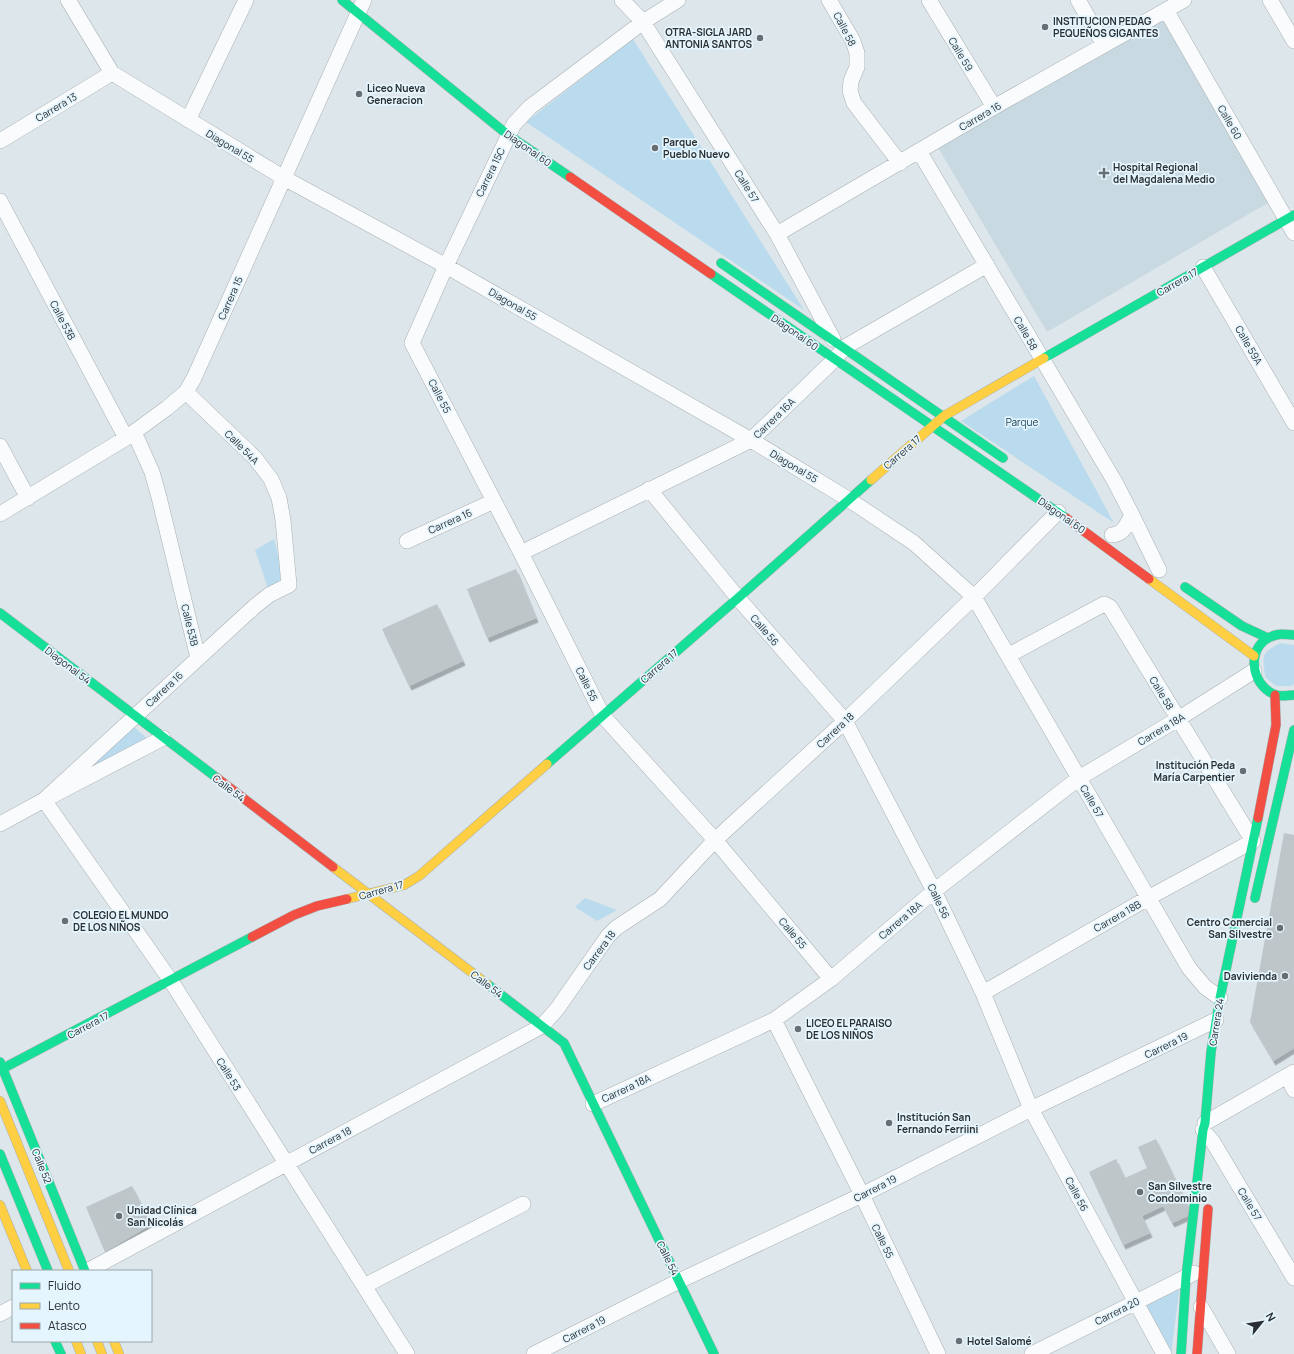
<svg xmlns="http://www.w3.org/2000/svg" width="1294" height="1354" viewBox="0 0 1294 1354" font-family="Manrope,sans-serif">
	<defs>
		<filter id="shadow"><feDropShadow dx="2.5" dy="4.5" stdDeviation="0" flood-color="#0004"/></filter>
	</defs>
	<rect width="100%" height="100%" fill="#dde6eb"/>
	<path fill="#c9d9e2" d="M1160 15 1271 201 1047 332 937 146Z"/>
	<path fill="#b9dbed" d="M633 39 804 310 526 122Z
		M1034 376 1114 523 961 421Z
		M274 539 285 584 269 591 255 550Z
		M1280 643 1294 645V684L1291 686H1276L1265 677C1263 655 1260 654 1280 643Z
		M134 727 149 740 79 777Z
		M585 898 617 910 597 921 575 907Z
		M1180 1285 1171 1354 1143 1308Z"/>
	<path fill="#bfc6ca" filter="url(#shadow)" d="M516 569 536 618 487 638 467 589Z
		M437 604 463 661 409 686 382 629Z
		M1284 833 1294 835V1048L1273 1061 1250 1022Z
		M1156 1139 1192 1214 1172 1223 1163 1206 1142 1216 1150 1233 1123 1245 1089 1172 1116 1159 1125 1178 1147 1168 1138 1147Z
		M132 1186 152 1224 105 1252 86 1207Z"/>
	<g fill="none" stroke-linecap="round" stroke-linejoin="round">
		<defs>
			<path id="street" d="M68 0 112 73 284 178 446 266 751 440 848 499 914 543 974 597 1189 968 1205 987 1220 998
				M622 0 643 22 777 234 833 339
				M678 0 643 22 530 107 514 124 446 266 412 343 521 553 603 716 715 840 831 979
				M829 0 853 41 857 53V67L851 81 850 91 854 103 900 163
				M929 0 994 107
				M1078 0 1104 45
				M1270 0 1294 41
				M1166 10 1294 233
				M188 120 246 0
				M0 141 112 73
				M919 151 1115 482 1132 515 1159 570
				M0 201 126 438
				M777 234 994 107 1184 0
				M1203 267 1294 423
				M134 432 152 472 159 497 198 658
				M0 446 28 498
				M649 489 738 598 845 721 934 891 983 993 1031 1109 1164 1354
				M0 514 126 438 167 408 186 392 194 378 364 0
				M1112 535C1124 534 1126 525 1132 515
				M407 541 494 501
				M521 553 751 440 835 359 845 347 987 265
				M163 738 44 800 171 981 407 1354
				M0 824 44 800 254 607 269 595 289 585 283 520 279 498 271 479 255 458 186 392
				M983 993 1148 898 1253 841 1110 607 1104 604 1009 655
				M774 1020 862 1195 938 1354
				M1287 1076 1294 1090
				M593 1104 774 1020 831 979 934 891 1079 778 1178 719 1254 671
				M1205 1123 1294 1072
				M1203 1130 1213 1142 1294 1278
				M87 1271 542 1026 557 1009 608 936 616 928 660 899 715 840 845 721 974 597 1058 512
				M364 1286 523 1204
				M1201 1307 1228 1354
				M0 1314 13 1307
				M534 1354 679 1281 862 1195 1031 1109 1216 1020
				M1032 1354 1194 1273"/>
			<path id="fast" d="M342 0 508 135 570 177
				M721 263 1003 458
				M711 274 1066 518
				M1044 358 1294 215
				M1185 587 1242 626 1268 638
				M0 613 217 778
				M1294 635C1288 635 1281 633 1276 635 1245 642 1249 686 1276 695 1281 697 1288 695 1294 695
				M547 764 738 598 871 480
				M1255 898 1294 730
				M487 984 564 1043 714 1354
				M0 1062 85 1271
				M0 1070 252 937
				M0 1154 48 1271
				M55 1341 61 1354
				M1181 1354 1186 1277 1203 1130 1205 1123 1211 1052 1220 998 1258 818"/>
			<path id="slow" d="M871 480 944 416 1044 358
				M1149 579 1254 656
				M333 867 487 984
				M347 899 404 885 419 876 547 764
				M0 1101 69 1271
				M0 1205 27 1271
				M76 1341 81 1354
				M97 1341 102 1354
				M114 1341 119 1354"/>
			<path id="jam" d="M570 177 711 274
				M1066 518 1149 579
				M217 778 333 867
				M1258 818 1276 725 1275 695
				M252 937 294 915 317 906 347 899
				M1197 1354 1208 1209"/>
		</defs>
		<use href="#street" stroke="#a8b0b3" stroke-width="16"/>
		<use href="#fast" stroke="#a8b0b3" stroke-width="10"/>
		<use href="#slow" stroke="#a8b0b3" stroke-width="10"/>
		<use href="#jam" stroke="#a8b0b3" stroke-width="10"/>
		<use href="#street" stroke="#fafbfc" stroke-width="15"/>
		<use href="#fast" stroke="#16e098" stroke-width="9"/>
		<use href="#slow" stroke="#ffcf43" stroke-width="9"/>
		<use href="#jam" stroke="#f24e42" stroke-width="9"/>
	</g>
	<g fill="#686f73" stroke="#e5f5fe" stroke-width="1.5">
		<circle cx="1045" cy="27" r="4"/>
		<circle cx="760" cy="38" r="4"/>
		<circle cx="359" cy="94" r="4"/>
		<circle cx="655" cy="148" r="4"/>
		<path d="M1102 167h4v4h4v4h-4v4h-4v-4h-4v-4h4z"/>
		<circle cx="1243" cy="771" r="4"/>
		<circle cx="65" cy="921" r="4"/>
		<circle cx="1280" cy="928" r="4"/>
		<circle cx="1285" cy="976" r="4"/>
		<circle cx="798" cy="1029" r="4"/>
		<circle cx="889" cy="1123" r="4"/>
		<circle cx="1140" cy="1192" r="4"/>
		<circle cx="119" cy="1216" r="4"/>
		<circle cx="959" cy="1341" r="4"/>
	</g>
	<g text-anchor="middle" stroke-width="3.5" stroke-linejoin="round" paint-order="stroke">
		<g font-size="10" font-weight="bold" fill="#292f32" stroke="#e5f5fe" text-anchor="start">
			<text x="1053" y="25">INSTITUCION PEDAG<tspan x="1053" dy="12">PEQUEÑOS GIGANTES</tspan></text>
			<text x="752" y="36" text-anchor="end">OTRA-SIGLA JARD<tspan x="752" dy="12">ANTONIA SANTOS</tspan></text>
			<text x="367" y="92">Liceo Nueva<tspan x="367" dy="12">Generacion</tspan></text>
			<text x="663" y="146">Parque<tspan x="663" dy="12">Pueblo Nuevo</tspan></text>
			<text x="1113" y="171">Hospital Regional<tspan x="1113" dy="12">del Magdalena Medio</tspan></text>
			<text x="1235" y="769" text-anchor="end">Institución Peda<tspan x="1235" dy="12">María Carpentier</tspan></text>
			<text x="73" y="919">COLEGIO EL MUNDO<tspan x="73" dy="12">DE LOS NIÑOS</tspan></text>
			<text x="1272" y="926" text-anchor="end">Centro Comercial<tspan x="1272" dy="12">San Silvestre</tspan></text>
			<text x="1277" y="980" text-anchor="end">Davivienda</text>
			<text x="806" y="1027">LICEO EL PARAISO<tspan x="806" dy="12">DE LOS NIÑOS</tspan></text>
			<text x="897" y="1121">Institución San<tspan x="897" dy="12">Fernando Ferriini</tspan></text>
			<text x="1148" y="1190">San Silvestre<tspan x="1148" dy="12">Condominio</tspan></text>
			<text x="127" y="1214">Unidad Clínica<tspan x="127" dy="12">San Nicolás</tspan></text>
			<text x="967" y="1345">Hotel Salomé</text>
		</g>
		<g font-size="10" fill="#292f32" stroke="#e5f5fe">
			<text transform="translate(845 29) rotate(63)" y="4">Calle 58</text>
			<text transform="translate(961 54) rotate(59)" y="4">Calle 59</text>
			<text transform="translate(56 107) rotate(-31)" y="4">Carrera 13</text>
			<text transform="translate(980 116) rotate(-30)" y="4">Carrera 16</text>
			<text transform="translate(1230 122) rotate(60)" y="4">Calle 60</text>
			<text transform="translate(230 146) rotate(31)" y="4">Diagonal 55</text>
			<text transform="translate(528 148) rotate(35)" y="4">Diagonal 60</text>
			<text transform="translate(490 172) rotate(-64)" y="4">Carrera 15C</text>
			<text transform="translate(747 186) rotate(58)" y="4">Calle 57</text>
			<text transform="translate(1177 282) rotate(-30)" y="4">Carrera 17</text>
			<text transform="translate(230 298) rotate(-66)" y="4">Carrera 15</text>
			<text transform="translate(513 304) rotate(30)" y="4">Diagonal 55</text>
			<text transform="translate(63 320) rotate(62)" y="4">Calle 53B</text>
			<text transform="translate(795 332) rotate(35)" y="4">Diagonal 60</text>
			<text transform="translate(1026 333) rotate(60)" y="4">Calle 58</text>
			<text transform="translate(1249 345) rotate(60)" y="4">Calle 59A</text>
			<text transform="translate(440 396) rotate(63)" y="4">Calle 55</text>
			<text transform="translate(774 418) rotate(-44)" y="4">Carrera 16A</text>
			<text transform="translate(242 447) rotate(45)" y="4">Calle 54A</text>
			<text transform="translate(902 452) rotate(-41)" y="4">Carrera 17</text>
			<text transform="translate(794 466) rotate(31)" y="4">Diagonal 55</text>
			<text transform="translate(1062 515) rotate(35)" y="4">Diagonal 60</text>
			<text transform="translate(450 521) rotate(-24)" y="4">Carrera 16</text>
			<text transform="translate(190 625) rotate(76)" y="4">Calle 53B</text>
			<text transform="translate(765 630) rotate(49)" y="4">Calle 56</text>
			<text transform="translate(68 665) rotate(37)" y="4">Diagonal 54</text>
			<text transform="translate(659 666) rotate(-41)" y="4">Carrera 17</text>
			<text transform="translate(587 684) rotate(64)" y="4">Calle 55</text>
			<text transform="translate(164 689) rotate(-43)" y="4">Carrera 16</text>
			<text transform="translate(1162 693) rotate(59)" y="4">Calle 58</text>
			<text transform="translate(1161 729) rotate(-31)" y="4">Carrera 18A</text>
			<text transform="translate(835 730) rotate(-43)" y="4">Carrera 18</text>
			<text transform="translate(229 788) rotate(37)" y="4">Calle 54</text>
			<text transform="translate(1092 801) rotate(60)" y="4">Calle 57</text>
			<text transform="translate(381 890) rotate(-16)" y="4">Carrera 17</text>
			<text transform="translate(939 901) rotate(64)" y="4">Calle 56</text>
			<text transform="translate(1117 916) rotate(-30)" y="4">Carrera 18B</text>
			<text transform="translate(900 920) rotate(-40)" y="4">Carrera 18A</text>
			<text transform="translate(793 933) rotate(50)" y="4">Calle 55</text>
			<text transform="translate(599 950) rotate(-53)" y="4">Carrera 18</text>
			<text transform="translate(487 984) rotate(37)" y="4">Calle 54</text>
			<text transform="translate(1216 1022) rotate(-81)" y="4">Carrera 24</text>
			<text transform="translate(88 1025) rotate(-28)" y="4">Carrera 17</text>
			<text transform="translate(1166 1045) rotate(-26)" y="4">Carrera 19</text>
			<text transform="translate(229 1074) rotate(58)" y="4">Calle 53</text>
			<text transform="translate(626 1088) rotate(-25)" y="4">Carrera 18A</text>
			<text transform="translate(330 1140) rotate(-28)" y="4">Carrera 18</text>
			<text transform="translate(42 1166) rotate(68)" y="4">Calle 52</text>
			<text transform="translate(875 1188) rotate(-27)" y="4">Carrera 19</text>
			<text transform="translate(1077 1194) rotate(62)" y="4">Calle 56</text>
			<text transform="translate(1250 1204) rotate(59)" y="4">Calle 57</text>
			<text transform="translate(883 1241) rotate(64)" y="4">Calle 55</text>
			<text transform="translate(668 1258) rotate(64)" y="4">Calle 54</text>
			<text transform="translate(1117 1311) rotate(-27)" y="4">Carrera 20</text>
			<text transform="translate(584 1329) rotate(-27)" y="4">Carrera 19</text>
		</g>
		<g font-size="10" fill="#113b4d" stroke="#e5f5fe">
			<text x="1022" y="426">Parque</text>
		</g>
	</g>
	<rect x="12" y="1270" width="140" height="72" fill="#e5f5fe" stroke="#9aa6ac"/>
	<rect x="20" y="1283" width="20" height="6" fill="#16e098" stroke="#9aa6ac"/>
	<text x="48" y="1290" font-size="12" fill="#292f32">Fluido</text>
	<rect x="20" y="1303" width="20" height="6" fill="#ffcf43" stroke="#9aa6ac"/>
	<text x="48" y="1310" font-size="12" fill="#292f32">Lento</text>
	<rect x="20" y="1323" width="20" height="6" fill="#f24e42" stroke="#9aa6ac"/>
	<text x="48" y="1330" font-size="12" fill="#292f32">Atasco</text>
	<g transform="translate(1262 1322) rotate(60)" stroke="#e5f5fe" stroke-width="3" paint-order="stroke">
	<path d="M0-3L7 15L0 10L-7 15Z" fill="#292f32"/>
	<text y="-6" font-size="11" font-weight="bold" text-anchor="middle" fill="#292f32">N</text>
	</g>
</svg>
